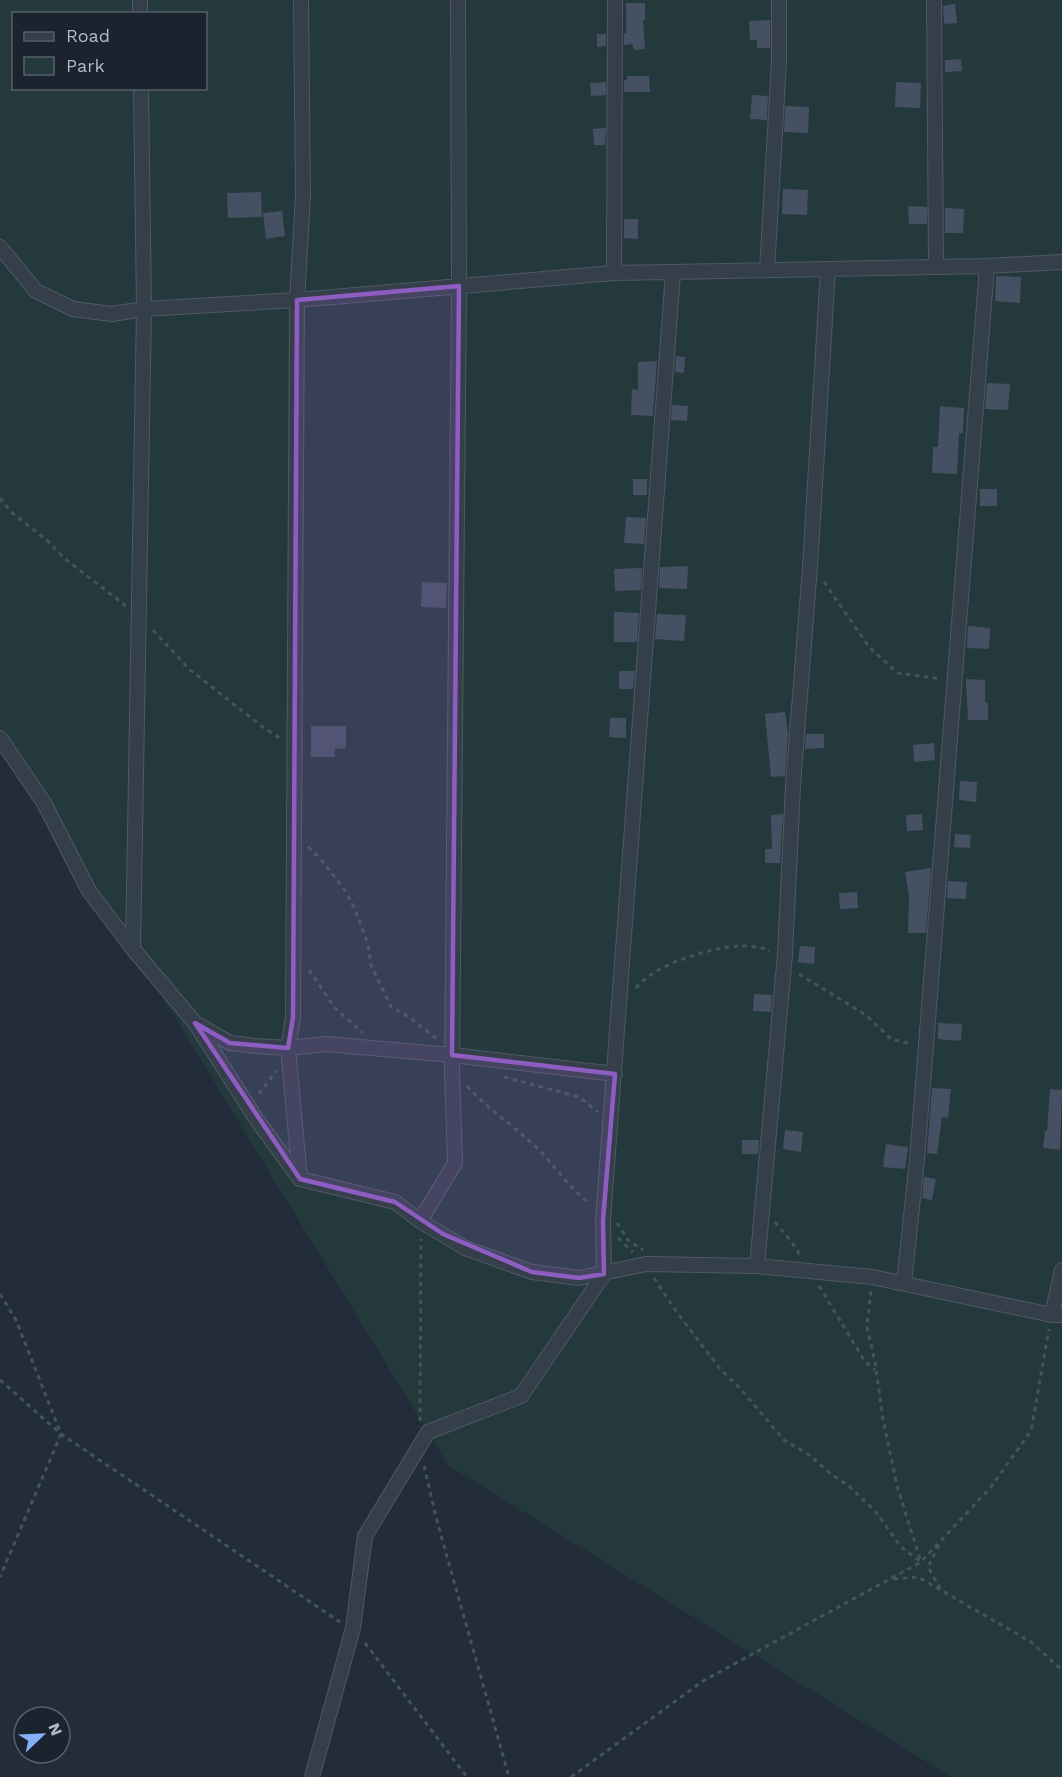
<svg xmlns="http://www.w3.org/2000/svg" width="1062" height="1777" viewBox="0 0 1062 1777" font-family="'Work Sans',sans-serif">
	<rect width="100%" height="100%" fill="#222c3a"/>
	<path fill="#24393c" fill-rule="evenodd" d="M0 0H1062V1777H951L448 1465 133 949 89 891 0 732ZM14 14H206V88H14Z"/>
	<path fill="#455162" d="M626 3H645V20H643L645 49 634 50 632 44 624 45V33H626Z
		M955 4 957 23 944 24 943 6Z
		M770 20V48H757V40H750L749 21Z
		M597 34H606V46L597 47Z
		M961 59 962 71 945 72V60Z
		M627 76H649L650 92H624V80H627Z
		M606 82V95L591 96 590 83Z
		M896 82 921 83 920 108 895 107Z
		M752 95 768 96 767 120 750 119Z
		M785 106 809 107 808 133 784 132Z
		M606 128 605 145H594L593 129Z
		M783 189 808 190 807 215 782 214Z
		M261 192 262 217 228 218 227 193Z
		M908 206 927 207V224H909Z
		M945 208 964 209 963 233H945Z
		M282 211 285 236 266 239 263 213Z
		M624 219H638V239L624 238Z
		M996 276 1021 277 1020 303 995 301Z
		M676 356 685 357 684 373 675 372Z
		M657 361 653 416 631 415 632 389 638 390V362Z
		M987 383 1010 384 1008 410 985 409Z
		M672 405 688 406 687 421 671 420Z
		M940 406 964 408 963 433H959L957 474 932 473 933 447H938Z
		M633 479H647V495H633Z
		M980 489H997V506H980Z
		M626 517 646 518 644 544 624 543Z
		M688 566 687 589 659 588 660 567Z
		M642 568 641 590 615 591 614 569Z
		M422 582 447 583 446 608 421 607Z
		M615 612 639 613 637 642H614V613Z
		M657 614 686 615 684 641 655 639Z
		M968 626 990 628 989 649 967 648Z
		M619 671H635L633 689H619Z
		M966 679 985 680V703H988V720H968Z
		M785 712 788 734 785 776 771 777 765 714Z
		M610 718H626V738L609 737Z
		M311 726H346V748L335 749V757H311Z
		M806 734H824V748L805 749Z
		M934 743 935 760 914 762 913 745Z
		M960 781 977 782 976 802 959 800Z
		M783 814 780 863H765V849H772L771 815Z
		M922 814 923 830 907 831 906 815Z
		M955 834 971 835 970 848 954 847Z
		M931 868 926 933H908L909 895 905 872Z
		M948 881 967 882 966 899 947 898Z
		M857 892 858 908 840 909 839 893Z
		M800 946 815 947 814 964 798 962Z
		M754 994 772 995 771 1012 753 1011Z
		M938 1023 962 1024 961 1041 938 1039Z
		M932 1088 951 1089 948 1118 942 1117 937 1154 927 1153Z
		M1050 1089 1062 1090 1060 1150 1043 1148 1045 1131H1047Z
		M785 1130 803 1132 801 1152 783 1149Z
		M742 1140H759L758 1154H742Z
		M886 1144 908 1147 905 1169 883 1167Z
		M924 1177 936 1179 932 1200 922 1198Z"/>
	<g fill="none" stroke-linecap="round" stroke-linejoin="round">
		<defs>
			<path id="street" d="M140 0V14
				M934 0 936 266
				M0 247 36 291 73 309 112 314 144 309 297 300 614 273 987 266 1062 262
				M767 270 779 62V0
				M614 273 615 0
				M0 738 44 803 89 891 133 949 195 1023 257 1120 300 1179 395 1202 420 1221 455 1163 452 1072 459 286 458 0
				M133 949 144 309 141 88
				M197 1024 230 1043 255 1046 288 1048 326 1044 452 1055 615 1074
				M300 1179 288 1048 293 1017 297 300 303 196 301 0
				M420 1221 465 1248 532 1272 579 1278 646 1264 757 1266 872 1277 1052 1315H1062
				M757 1266 785 954 793 785 810 567 828 270
				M904 1283 917 1160 987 266
				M1052 1315 1062 1270
				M312 1777 353 1628 365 1536 428 1432 521 1396 604 1274 603 1220 673 273"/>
		</defs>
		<use href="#street" stroke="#505965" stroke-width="16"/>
		<path stroke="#415659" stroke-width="3" stroke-dasharray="4.5 4.5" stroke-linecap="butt" d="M0 498 11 512 49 542 64 558 126 606
			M824 582 869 647 898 673 941 679
			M153 630 189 669 264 728 280 738
			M308 847 319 857 344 889 354 907 368 944 371 965 391 1007 409 1017 437 1039
			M309 970 335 1008 363 1033
			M799 974 866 1015 891 1039 911 1044
			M636 988C655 964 709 948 739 946 748 945 759 948 768 949L770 951
			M504 1077 579 1097 598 1112
			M467 1086C487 1108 512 1125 534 1145 554 1164 568 1187 589 1203
			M259 1094 276 1071
			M775 1222 791 1241 800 1255
			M617 1223 628 1240 643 1250
			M618 1238 633 1252
			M654 1278 678 1314 721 1370 739 1387 784 1440 808 1454 831 1474 849 1486 875 1511 901 1547 921 1562
			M819 1286 864 1360 875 1370
			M871 1291 867 1327 875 1362 883 1419 897 1486 921 1562
			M0 1294 16 1320 61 1434 0 1577
			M0 1380 61 1434 340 1622
			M420 1421 421 1239
			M424 1466 437 1521 509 1777
			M939 1545 928 1567 941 1590
			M894 1579 918 1577 1031 1642 1062 1670
			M365 1643 467 1777
			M571 1777 703 1681 921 1562 991 1487 1031 1431 1049 1329"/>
		<use href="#street" stroke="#353e4b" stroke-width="14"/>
	</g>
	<path fill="#8e5dc2" fill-opacity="0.2" stroke="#8e5dc2" stroke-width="4.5" stroke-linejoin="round" d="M459 286 452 1055 615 1074 603 1220 604 1274 579 1278 532 1272 443 1234 395 1202 300 1179 195 1023 230 1043 288 1048 293 1017 297 300Z"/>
	<rect x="12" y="12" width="195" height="78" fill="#1b232f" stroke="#575f6c" stroke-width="1.5"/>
	<rect x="24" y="32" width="30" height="9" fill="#353e4b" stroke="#575f6c" stroke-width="1.5"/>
	<text x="66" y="42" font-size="18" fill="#b0b9c7">Road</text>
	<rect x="24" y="57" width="30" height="18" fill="#24393c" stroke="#575f6c" stroke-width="1.5"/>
	<text x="66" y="72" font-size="18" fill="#b0b9c7">Park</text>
	<g transform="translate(42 1735) rotate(67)"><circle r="28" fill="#1b232f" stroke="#575f6c" stroke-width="1.5"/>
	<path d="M0-4.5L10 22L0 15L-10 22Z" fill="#83b1f9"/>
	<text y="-9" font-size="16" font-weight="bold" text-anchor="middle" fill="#b0b9c7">N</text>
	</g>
</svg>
